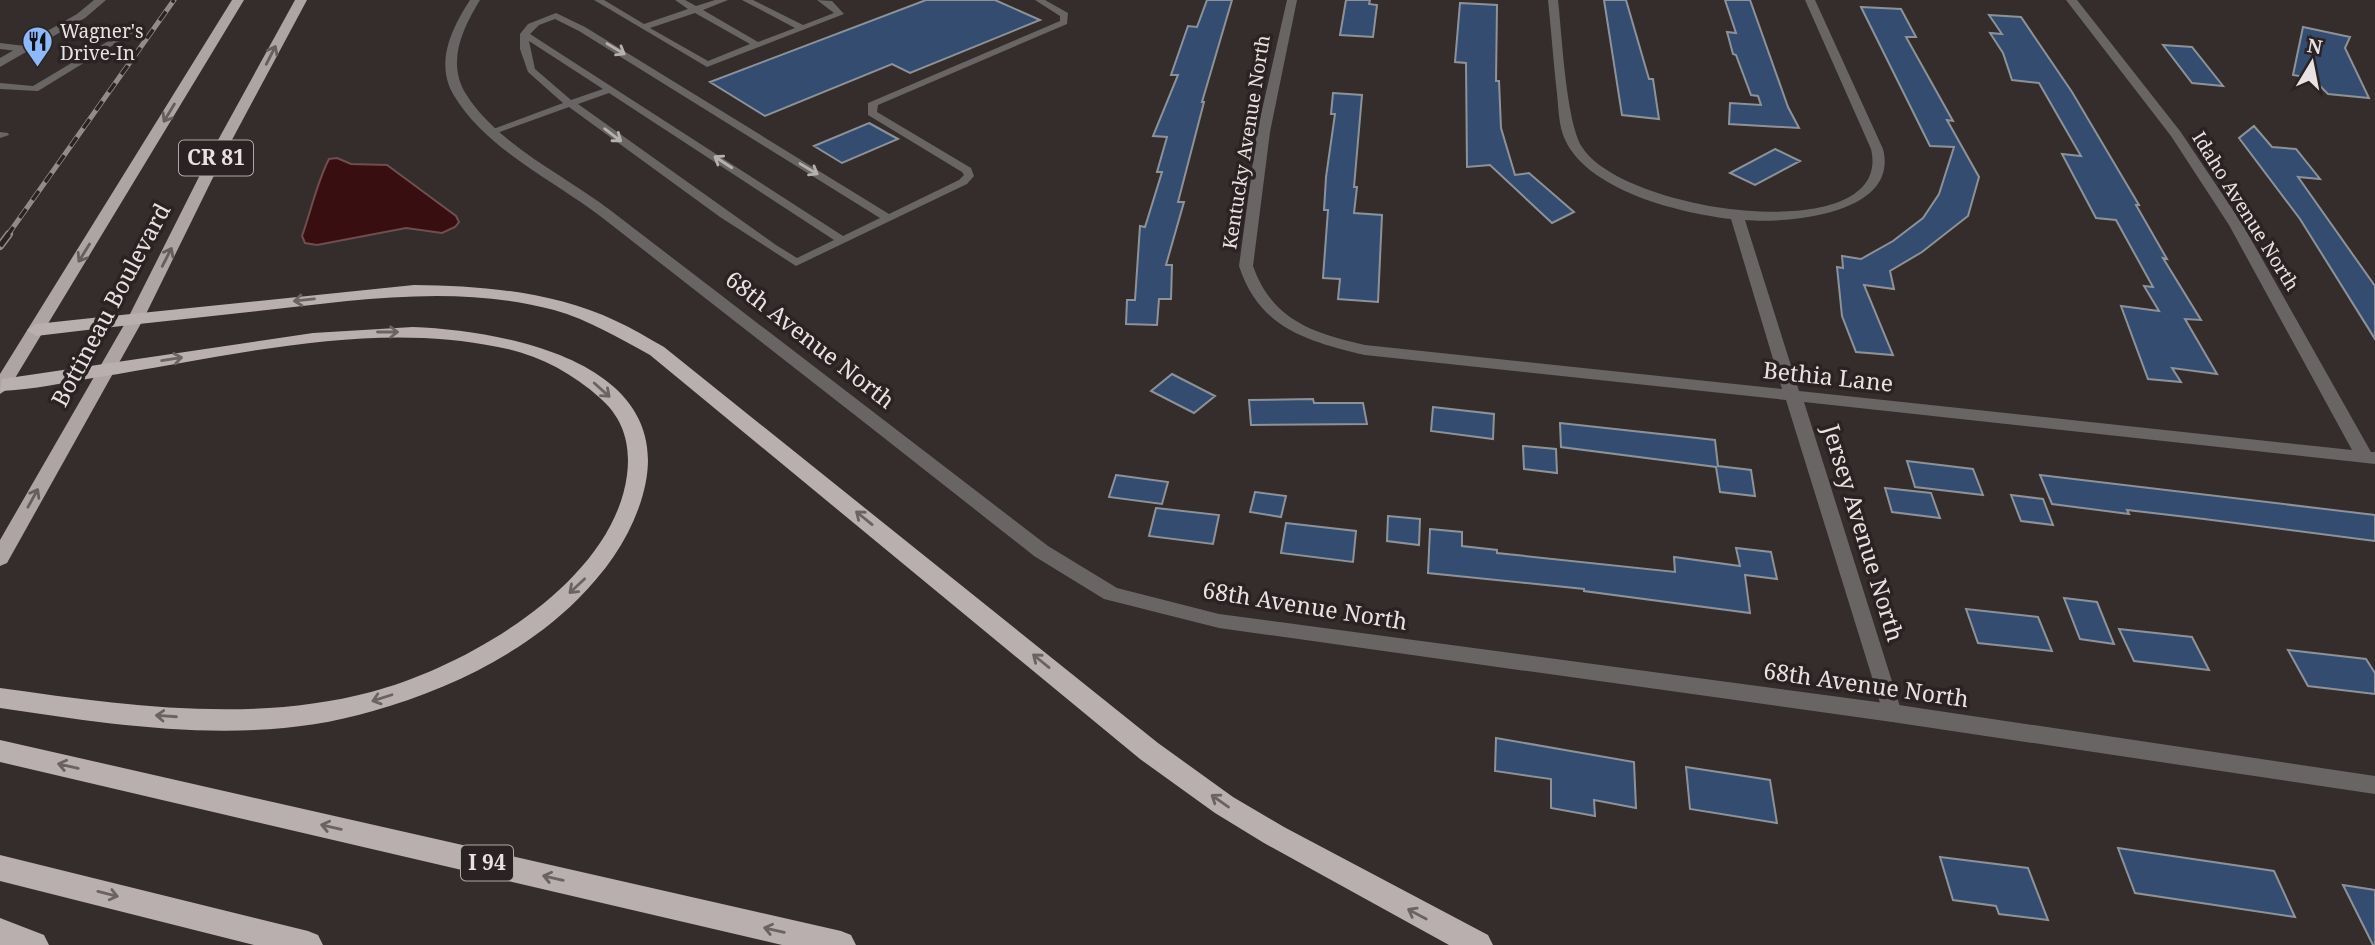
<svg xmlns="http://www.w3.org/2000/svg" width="2375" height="945" viewBox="0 0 2375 945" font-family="'Noto Serif',serif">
	<rect width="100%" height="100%" fill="#352d2c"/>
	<path fill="#390e10" stroke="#6e4e4f" stroke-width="2" d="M337 158 351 164 387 165 456 216 459 222 455 227 442 233 406 228 317 245 305 243 302 236C311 211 317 182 329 159Z"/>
	<path fill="#344c70" stroke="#8d9299" stroke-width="2" d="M926 0H995L1040 20 910 73 892 64 765 116 710 82Z
		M1207 0H1232L1202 102H1204L1178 202H1184L1166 265H1172L1171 299H1159L1157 325 1126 324 1127 300H1135L1140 226 1145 227 1162 172H1157L1167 137 1153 136 1178 75H1171L1188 26 1197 27Z
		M1346 0H1370L1369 4 1377 5 1373 37 1340 35Z
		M1604 0H1626L1649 79H1653L1659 119 1622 115Z
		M1725 0H1750L1788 107 1799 128 1729 124 1730 103 1761 105 1758 96 1751 95 1736 55 1733 54 1727 32 1736 33Z
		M1460 3 1497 5 1496 81H1499L1501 128 1515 175 1529 173 1574 212 1552 223 1490 165 1467 167 1466 63 1455 62Z
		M1861 7 1901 9 1916 37H1906L1953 121 1947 120 1979 177 1968 216 1922 252 1890 271 1894 289 1864 285 1893 355 1856 352 1842 316 1837 267 1843 268 1842 256 1861 259 1893 241 1923 218 1939 194 1954 147 1930 146Z
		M1989 15 2021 17 2072 92 2139 205H2136L2167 259 2163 258 2201 320 2185 319 2217 374 2172 368 2181 382 2148 379 2121 306 2159 311 2144 286 2153 287 2116 220 2096 218 2062 154 2081 156 2039 83 2012 80 2003 53 1990 33 2002 34Z
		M2303 27 2350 37 2345 48 2369 98 2328 94 2312 78 2293 75Z
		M2163 45 2192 47 2223 86 2192 83Z
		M1333 93 1362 95 1354 187H1357L1354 213 1382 215 1378 302 1338 299 1340 279 1323 278 1328 210H1324L1326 177 1335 114H1331Z
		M869 123 898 139 842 163 814 146Z
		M2254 126 2272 147 2296 149 2320 179 2298 177 2375 286V339L2300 219 2239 138Z
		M1775 149 1800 161 1755 185 1730 173Z
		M1172 374 1215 396 1194 413 1151 391Z
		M1313 399 1314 403H1363L1367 424 1251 425 1249 400Z
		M1433 407 1494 414 1493 439 1431 431Z
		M1560 423 1715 440 1718 466 1751 470 1755 496 1720 492 1716 467 1561 447Z
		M1523 446 1556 449 1557 473 1524 469Z
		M1907 461 1973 469 1983 495 1915 487Z
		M1116 475 1168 482 1162 504 1109 497Z
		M2040 475 2375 515V541L2204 519 2127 510 2129 514 2052 504Z
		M1885 488 1931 493 1940 518 1892 512Z
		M1255 492 1286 496 1281 517 1250 512Z
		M2011 495 2043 499 2053 525 2021 521Z
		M1156 508 1219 515 1213 544 1149 536Z
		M1388 516 1420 519 1419 545 1387 541Z
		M1286 523 1356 531 1353 562 1281 553Z
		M1430 529 1462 532V546L1497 550V553L1675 572 1674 557 1740 566 1736 548 1771 552 1777 579 1745 575 1750 613 1584 591V589L1428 573Z
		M2064 598 2097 602 2114 644 2080 639Z
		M1966 609 2038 617 2052 651 1978 643Z
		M2119 629 2192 637 2209 670 2134 661Z
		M2288 650 2366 659 2375 673V694L2308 686Z
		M1496 738 1634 762 1636 808 1594 800 1595 816 1551 808V779L1495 771Z
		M1686 767 1770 780 1777 823 1690 809Z
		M2118 848 2274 871 2295 917 2135 893Z
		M1940 857 2028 868 2048 920 1999 914 1996 906 1953 900Z
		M2343 885 2375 890V945H2373Z"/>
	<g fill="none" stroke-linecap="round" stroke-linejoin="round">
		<path fill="#696565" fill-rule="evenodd" d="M594 0H604L644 24 688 9 675 0H685L696 6 715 0H728L703 10 758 42 795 28 742 0H753L803 25 834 13 817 0 832 1 844 14 707 67ZM695 13 750 44 708 61 650 28Z
			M1035 0H1045L1068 13 1067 24 878 105 877 112 971 168 974 176 967 184 796 266 720 217 569 107 497 133 488 131 563 103 528 72 520 49V34L528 24 556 13 585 27 889 214 959 180 964 175 962 172 868 115V103L1060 21V16ZM555 19 579 31 880 218 843 236 530 34 539 25ZM529 41 603 89 571 100 535 69ZM609 93 834 240 797 258 776 245 578 104Z
			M63 24 132 28 136 31 38 91 0 89V83L33 86 122 33 60 29V25Z
			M0 132 8 133 9 135 0 138Z"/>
		<path fill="#696565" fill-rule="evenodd" d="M1287 0H1297L1270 132 1253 266C1272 320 1313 333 1365 345L1782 389 1731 219C1678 213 1575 188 1561 128 1558 114 1558 99 1556 85 1553 57 1551 28 1548 0H1558C1562 35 1566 121 1582 147 1624 214 1895 250 1871 149L1805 0H1815L1883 149C1900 214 1788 224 1745 220L1799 391 2352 450 2229 225 2171 136 2066 0H2077L2180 131 2243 225 2371 452H2375V464L1804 402 1902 713 1899 719 1892 722 1885 719 1786 400 1365 355C1307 341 1259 328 1239 266L1257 132Z
			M0 43 25 46 31 49 25 52 0 49Z"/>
		<path fill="#696565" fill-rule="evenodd" d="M94 0H106L85 18 0 67V58L77 14Z
			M470 0H480C463 28 446 62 466 94 498 145 563 174 610 210 756 322 902 434 1048 546L1117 588 1219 614 1892 704 2375 776V794L1892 722 1219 628 1104 599 1034 556C891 443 747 331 604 219 554 180 486 150 453 94 435 62 452 28 470 0Z"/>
		<path fill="#aea4a4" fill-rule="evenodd" d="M232 0H244L9 388 0 394V374Z
			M295 0H307L226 151 144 318 7 563 0 566V540L128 318 212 151Z"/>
		<path fill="#b9afae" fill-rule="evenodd" d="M414 285C483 286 552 291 616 321 632 328 648 338 664 347L1158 743 1233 797 1284 827 1488 935 1493 945H1449L1264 843 1215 813 1140 759 650 355C619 338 589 320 554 310 457 284 356 300 258 311 184 319 110 327 36 336L27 330 36 324 92 318Z
			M413 327C510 331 685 364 641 501 629 539 606 571 578 599 523 654 447 690 373 711 252 747 121 726 0 708V688C122 705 250 724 371 692 466 667 613 583 627 475 631 444 623 418 600 398 571 372 536 354 498 347 368 320 228 357 99 377 67 382 33 390 0 391L2 379 313 333Z
			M0 740 841 931 851 935 856 945H782L0 762Z
			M0 855 308 931 318 935 323 945H254L0 881Z
			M0 918 44 935 49 945H0Z"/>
		<defs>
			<path id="rail-far1" d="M7 236 174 0"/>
			<path id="rail" d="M0 246 9 234"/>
		</defs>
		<use href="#rail-far1" stroke="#928b8a" stroke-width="5"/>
		<use href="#rail" stroke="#928b8a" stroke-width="8"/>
		<use href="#rail-far1" stroke="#2b2323" stroke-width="3.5" stroke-dasharray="11" stroke-linecap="butt"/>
		<use href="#rail" stroke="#2b2323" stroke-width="5" stroke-dasharray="15" stroke-linecap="butt"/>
	</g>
	<defs><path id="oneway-shaft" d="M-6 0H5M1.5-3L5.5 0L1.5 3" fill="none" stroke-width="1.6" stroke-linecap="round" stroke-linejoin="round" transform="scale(1.75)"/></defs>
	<g stroke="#b5b1b0">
		<use href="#oneway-shaft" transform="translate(616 49) rotate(31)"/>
		<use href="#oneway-shaft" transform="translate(613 135) rotate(37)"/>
		<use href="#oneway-shaft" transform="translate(723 162) rotate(-147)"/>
		<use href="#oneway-shaft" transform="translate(809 169) rotate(31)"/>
	</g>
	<g stroke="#665d5d">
		<use href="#oneway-shaft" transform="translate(271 55) rotate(-63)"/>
		<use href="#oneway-shaft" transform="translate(169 113) rotate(121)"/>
		<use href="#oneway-shaft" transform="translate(84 253) rotate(122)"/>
		<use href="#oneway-shaft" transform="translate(167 257) rotate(-63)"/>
		<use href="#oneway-shaft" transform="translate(33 498) rotate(-61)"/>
	</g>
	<g stroke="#6b6262">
		<use href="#oneway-shaft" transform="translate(304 300) rotate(174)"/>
		<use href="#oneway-shaft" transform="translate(388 332)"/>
		<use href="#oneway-shaft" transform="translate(172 359) rotate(-9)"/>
		<use href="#oneway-shaft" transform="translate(602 390) rotate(42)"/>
		<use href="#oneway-shaft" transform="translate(864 518) rotate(-141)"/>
		<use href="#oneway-shaft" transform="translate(577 586) rotate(137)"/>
		<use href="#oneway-shaft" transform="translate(1041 661) rotate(-141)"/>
		<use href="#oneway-shaft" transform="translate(382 698) rotate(162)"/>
		<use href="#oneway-shaft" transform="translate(166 716) rotate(-176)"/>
		<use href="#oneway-shaft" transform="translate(68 766) rotate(-167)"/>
		<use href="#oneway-shaft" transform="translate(1220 801) rotate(-145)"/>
		<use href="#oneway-shaft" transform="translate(331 827) rotate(-167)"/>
		<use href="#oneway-shaft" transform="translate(553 878) rotate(-167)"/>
		<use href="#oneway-shaft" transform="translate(108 894) rotate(14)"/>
		<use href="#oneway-shaft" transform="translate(1417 914) rotate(-152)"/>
		<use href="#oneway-shaft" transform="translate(774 930) rotate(-167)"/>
	</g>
	<defs>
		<symbol id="restaurant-pin" viewBox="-11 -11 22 30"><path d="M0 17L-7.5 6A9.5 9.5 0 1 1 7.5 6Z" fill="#8db9fc" stroke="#2b2323"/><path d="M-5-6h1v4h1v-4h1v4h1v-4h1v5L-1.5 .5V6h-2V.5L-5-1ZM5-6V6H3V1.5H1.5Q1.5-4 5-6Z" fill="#111"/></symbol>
	</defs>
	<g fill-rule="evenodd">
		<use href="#restaurant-pin" x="20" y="24" width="35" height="47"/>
	</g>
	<g text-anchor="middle" stroke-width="7" stroke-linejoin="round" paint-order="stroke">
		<g font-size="19" fill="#e8e3e2" stroke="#2b2323" text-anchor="start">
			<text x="60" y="38">Wagner's<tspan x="60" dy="22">Drive-In</tspan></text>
		</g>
		<g font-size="19" fill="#e8e3e2" stroke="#2b2323">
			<text transform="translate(1246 142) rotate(-81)" y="7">Kentucky Avenue North</text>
			<text transform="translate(2246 211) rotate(58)" y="7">Idaho Avenue North</text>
		</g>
		<g fill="#2b2323" stroke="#afa9a9" stroke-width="2">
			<rect x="179" y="140.5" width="74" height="35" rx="5"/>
			<rect x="461" y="845.5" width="52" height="35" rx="5"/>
		</g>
		<g font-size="21" font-weight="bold" fill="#e8e3e2">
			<text x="216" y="165">CR 81</text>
			<text x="487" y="870">I 94</text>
		</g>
		<g font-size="23" fill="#e8e3e2" stroke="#2b2323">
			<text transform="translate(111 305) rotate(-62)" y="8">Bottineau Boulevard</text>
			<text transform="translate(810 340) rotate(38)" y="8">68th Avenue North</text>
			<text transform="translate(1828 377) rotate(6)" y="8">Bethia Lane</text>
			<text transform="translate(1863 533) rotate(73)" y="8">Jersey Avenue North</text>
			<text transform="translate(1305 606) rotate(9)" y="8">68th Avenue North</text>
			<text transform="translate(1866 685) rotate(8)" y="8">68th Avenue North</text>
		</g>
	</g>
	<g transform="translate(2312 63) rotate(10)" stroke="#2b2323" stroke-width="5" paint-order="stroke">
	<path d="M0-5L12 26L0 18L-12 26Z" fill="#e8e3e2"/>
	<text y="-10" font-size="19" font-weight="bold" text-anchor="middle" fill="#e8e3e2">N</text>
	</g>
</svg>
